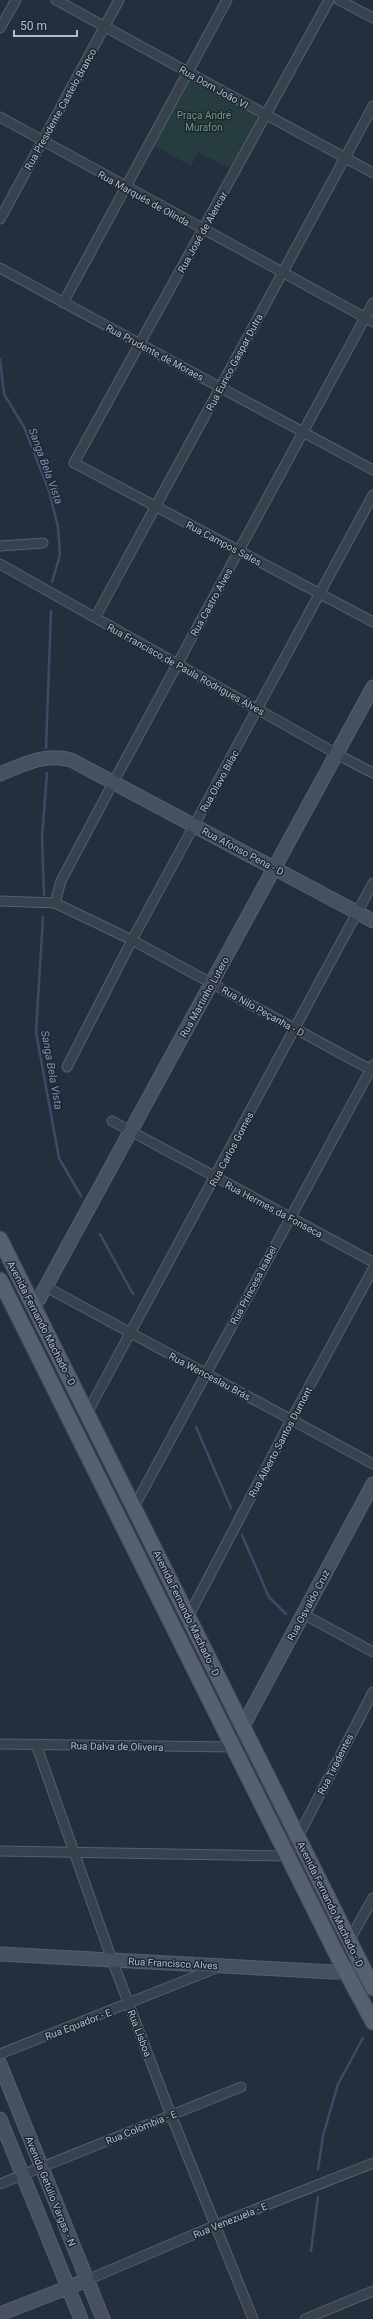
<svg xmlns="http://www.w3.org/2000/svg" width="373" height="2319" viewBox="0 0 373 2319" font-family="Roboto,sans-serif">
	<rect width="100%" height="100%" fill="#242f3e"/>
	<path fill="#263c3f" d="M191 77 261 115 231 169 198 152 191 166 153 145Z"/>
	<g fill="none" stroke-linecap="round" stroke-linejoin="round">
		<path stroke="#394c67" stroke-width="2.5" d="M0 359 4 394 24 427 49 491 58 527 60 555 52 582
			M46 748 51 611
			M44 895 42 837 47 773
			M43 917 36 1032 59 1158 81 1196
			M100 1234 133 1294
			M196 1427 231 1508
			M242 1535 269 1597 286 1614
			M318 2169 323 2136 338 2084 363 2038
			M311 2251 318 2197"/>
		<defs>
			<path id="street" d="M56 0 373 173
				M329 0 74 463 373 622
				M339 0 373 18
				M0 28 16 0
				M0 117 373 322
				M0 219 119 0
				M0 268 373 470
				M63 303 227 0
				M0 546 43 543
				M0 564 344 758 373 773
				M95 618 373 106
				M0 901 55 903 132 940 373 1071
				M55 903 61 881 114 781 373 303
				M67 1067 132 940 373 495
				M112 1121 373 1262
				M46 1287 373 1464
				M87 1413 373 883
				M134 1507 373 1065
				M303 1614 373 1652
				M188 1617 291 1420 373 1269
				M0 1744 233 1747
				M36 1744 112 1960 171 2115 253 2319
				M0 1851 288 1856 373 1692
				M349 1941 373 1898
				M0 2054 219 1967
				M0 2184 241 2087
				M87 2280 216 2225 373 2163
				M305 2319 373 2291"/>
			<path id="secondary" d="M0 774C24 764 45 753 71 760L373 921
				M33 1305 39 1299 373 687
				M243 1726 373 1484
				M0 1954 334 1972H347L361 1965
				M0 2064 103 2319
				M0 2119 81 2319
				M0 2314 87 2280"/>
			<path id="primary" d="M0 1239 373 1988
				M0 1280 339 1959 373 2022"/>
		</defs>
		<use href="#street" stroke="#565f6c" stroke-width="11"/>
		<use href="#secondary" stroke="#565f6c" stroke-width="15"/>
		<use href="#primary" stroke="#414a57" stroke-width="17"/>
		<use href="#street" stroke="#38414e" stroke-width="9"/>
		<use href="#secondary" stroke="#465061" stroke-width="13"/>
		<use href="#primary" stroke="#56606e" stroke-width="15"/>
	</g>
	<g text-anchor="middle" stroke-width="3" stroke-linejoin="round" paint-order="stroke">
		<g font-size="10" fill="#b4bcc9" stroke="#1d2633">
			<text transform="translate(214 87) rotate(29)" y="4">Rua Dom João VI</text>
			<text transform="translate(60 109) rotate(-61)" y="4">Rua Presidente Castelo Branco</text>
			<text transform="translate(144 198) rotate(29)" y="4">Rua Marquês de Olinda</text>
			<text transform="translate(202 232) rotate(-61)" y="4">Rua José de Alencar</text>
			<text transform="translate(155 352) rotate(28)" y="4">Rua Prudente de Moraes</text>
			<text transform="translate(234 362) rotate(-62)" y="4">Rua Eurico Gaspar Dutra</text>
			<text transform="translate(224 543) rotate(28)" y="4">Rua Campos Sales</text>
			<text transform="translate(211 602) rotate(-61)" y="4">Rua Castro Alves</text>
			<text transform="translate(186 669) rotate(29)" y="4">Rua Francisco de Paula Rodrigues Alves</text>
			<text transform="translate(219 781) rotate(-61)" y="4">Rua Olavo Bilac</text>
			<text transform="translate(243 851) rotate(28)" y="4">Rua Afonso Pena - D</text>
			<text transform="translate(204 997) rotate(-61)" y="4">Rua Martinho Lutero</text>
			<text transform="translate(263 1011) rotate(29)" y="4">Rua Nilo Peçanha - D</text>
			<text transform="translate(231 1149) rotate(-62)" y="4">Rua Carlos Gomes</text>
			<text transform="translate(274 1209) rotate(28)" y="4">Rua Hermes da Fonseca</text>
			<text transform="translate(253 1285) rotate(-62)" y="4">Rua Princesa Isabel</text>
			<text transform="translate(42 1323) rotate(63)" y="4">Avenida Fernando Machado - D</text>
			<text transform="translate(210 1376) rotate(28)" y="4">Rua Wenceslau Brás</text>
			<text transform="translate(280 1442) rotate(-62)" y="4">Rua Alberto Santos Dumont</text>
			<text transform="translate(308 1605) rotate(-62)" y="4">Rua Osvaldo Cruz</text>
			<text transform="translate(187 1613) rotate(64)" y="4">Avenida Fernando Machado - D</text>
			<text transform="translate(117 1746) rotate(1)" y="4">Rua Dalva de Oliveira</text>
			<text transform="translate(335 1764) rotate(-63)" y="4">Rua Tiradentes</text>
			<text transform="translate(331 1904) rotate(64)" y="4">Avenida Fernando Machado - D</text>
			<text transform="translate(173 1963) rotate(3)" y="4">Rua Francisco Alves</text>
			<text transform="translate(78 2024) rotate(-21)" y="4">Rua Equador - E</text>
			<text transform="translate(140 2033) rotate(69)" y="4">Rua Lisboa</text>
			<text transform="translate(141 2127) rotate(-22)" y="4">Rua Colômbia - E</text>
			<text transform="translate(51 2191) rotate(68)" y="4">Avenida Getúlio Vargas - N</text>
			<text transform="translate(230 2220) rotate(-22)" y="4">Rua Venezuela - E</text>
		</g>
		<g font-size="10" fill="#6b9a76" stroke="#1d2633">
			<text x="204" y="119">Praça André<tspan x="204" dy="12">Murafon</tspan></text>
		</g>
		<g font-size="11" font-style="italic" fill="#7c92b1" stroke="#1d2633">
			<text transform="translate(46 466) rotate(70)" y="4">Sanga Bela Vista</text>
			<text transform="translate(52 1070) rotate(80)" y="4">Sanga Bela Vista</text>
		</g>
	</g>
	<path d="M14 30v6h63v-6" fill="none" stroke="#b4bcc9" stroke-width="2"/>
	<text x="20" y="30" font-size="12" fill="#b4bcc9" stroke="#1d2633" stroke-width="3" paint-order="stroke">50 m</text>
</svg>
